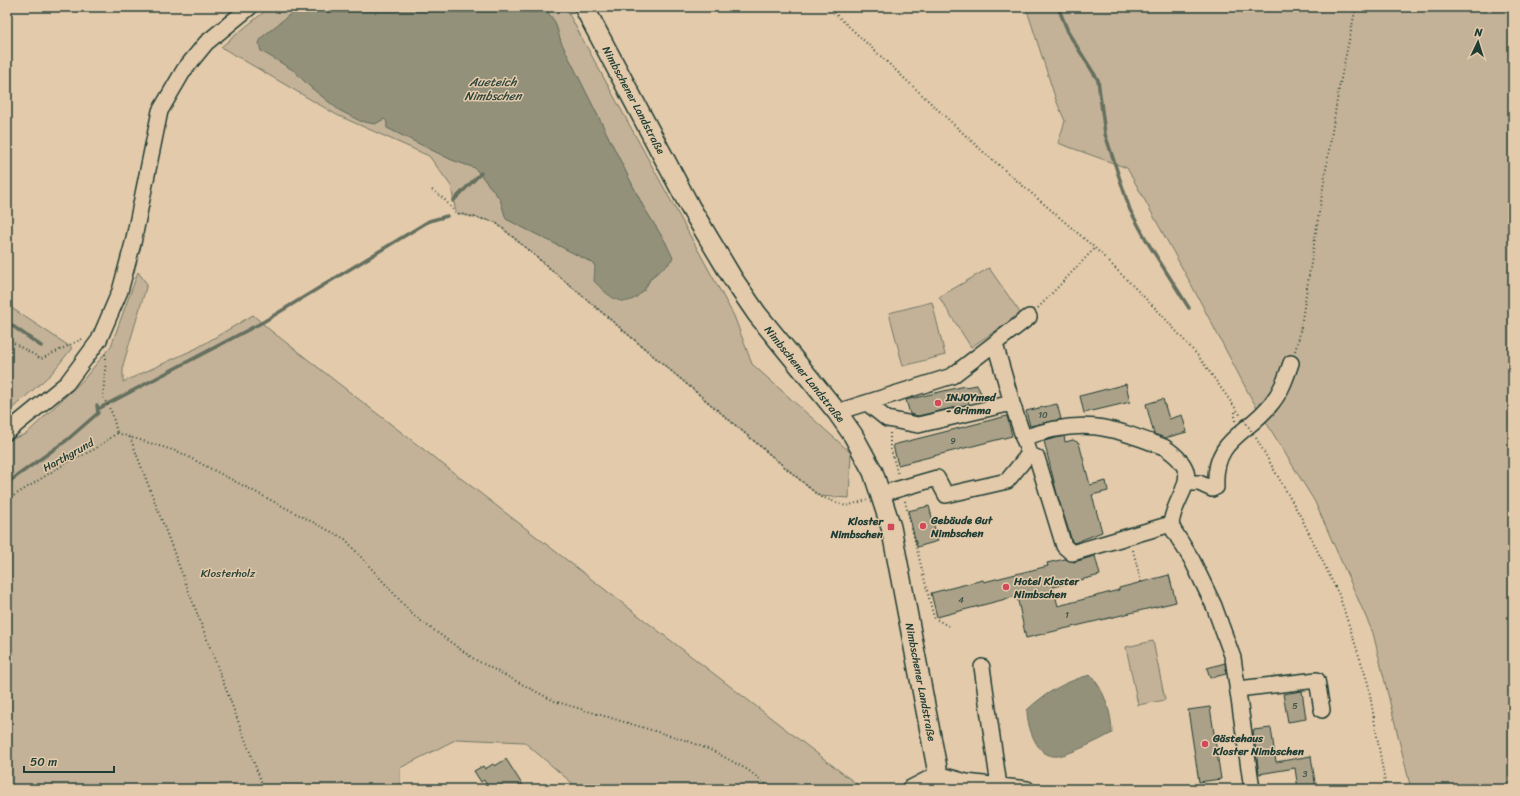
<svg xmlns="http://www.w3.org/2000/svg" width="1520" height="796" viewBox="0 0 1520 796" font-family="Sriracha,sans-serif">
	<rect width="100%" height="100%" fill="#e3caab"/>
	<filter id="ink" filterUnits="userSpaceOnUse"><feTurbulence type="fractalNoise" baseFrequency=".025" numOctaves="2"/><feDisplacementMap in="SourceGraphic" scale="8" xChannelSelector="R" yChannelSelector="G"/><feConvolveMatrix kernelMatrix="1 2 1 2 8 2 1 2 1" color-interpolation-filters="sRGB"/></filter>
	<g filter="url(#ink)">
		<path fill="#c3b298" stroke="#717866" d="M270 7H299L261 38 262 51 293 70 309 86 339 110 361 121 375 124 384 119 387 121V128L452 160 475 168 500 199 506 219 593 263 595 266 644 291 651 278 669 264 666 243 643 206 561 42 555 22 544 7H565L734 316 752 364 851 453 849 498 819 496 495 222 456 213 451 186 429 156 337 115 221 47Z
			M1026 7H1513V789H1411L1373 633 1315 502 1250 396 1191 284 1127 168 1058 143 1065 121 1056 100Z
			M989 268 1021 314 971 347 939 297Z
			M138 272 147 284 123 365V382L197 348 253 315 270 330 379 415 863 789H579L524 742 457 739 400 768V789H7V441L26 434 83 380 111 346Z
			M932 302 945 355 903 366 889 313Z
			M7 305 72 348 51 374 7 413Z
			M1153 641 1165 700 1138 705 1126 647Z"/>
		<path fill="#93917a" stroke="#656f5e" d="M299 7H544L555 22 561 42 643 206 666 243 673 258C667 267 656 271 650 279 647 283 646 288 642 292 624 312 608 296 594 281L595 266 593 263 506 219 500 199 475 168 452 160 387 128V122L384 119 375 124 360 121 339 110 309 86 293 70 261 51 259 44 261 38Z
			M1090 675C1104 688 1112 714 1112 733 1100 740 1071 754 1058 756 1036 759 1027 725 1027 710 1045 693 1066 681 1090 675Z"/>
		<g fill="none" stroke-linecap="round" stroke-linejoin="round">
			<path stroke="#656f5e" stroke-width="3.5" d="M1058 7 1069 34 1098 80 1105 134 1130 210 1148 243 1189 308
				M453 201 481 173
				M7 322 41 346
				M98 409 263 322 429 221 447 216
				M7 483 67 440 98 413 97 405"/>
		</g>
		<path fill="#aaa188" stroke="#1f3d34" d="M1126 384 1130 402 1084 413 1080 396Z
			M977 385 981 393 967 396 969 404 918 416 910 414 906 400 965 386V387Z
			M1163 399 1169 419 1182 415 1187 432 1165 438 1154 434 1146 404Z
			M1057 404 1061 419 1030 426 1026 411Z
			M1007 416 1012 436 898 465 893 445Z
			M1064 436 1065 442 1073 440 1079 443 1090 485 1106 481 1108 491 1092 495 1102 532 1074 543 1072 541 1057 494 1044 441Z
			M929 506 938 541 917 547 908 511Z
			M1095 556 1100 575 1053 587 1058 606 1119 590V588L1169 575 1176 602 1026 638 1017 596 937 617 931 593 983 580 984 582 1048 566 1047 563 1065 559 1074 562Z
			M1225 663 1226 674 1210 678 1207 668Z
			M1302 691 1306 719 1288 722 1283 694Z
			M1210 707 1221 779 1199 782 1188 710Z
			M1271 728 1276 762 1311 756 1316 789H1298L1295 768 1259 774 1253 730Z
			M506 759 525 789H489L484 780 481 782 474 771 483 766 485 769 493 764 495 766Z"/>
		<g fill="none" stroke-linecap="round" stroke-linejoin="round">
			<defs>
				<path id="minor" d="M995 344 1012 403 1029 454 1037 458 1064 546 1072 553 1171 524 1174 531 1192 560 1214 606 1233 658 1252 789
					M867 403 887 419 918 425 1012 403
					M837 412 952 376 1029 317
					M7 432 67 383 99 340 120 291 133 243 160 111 184 70 206 43 250 7
					M1023 438C1082 417 1108 426 1164 447 1208 476 1175 491 1171 524
					M1187 483H1199L1212 489 1216 487C1213 438 1247 435 1271 404 1281 392 1286 378 1291 363
					M881 494 937 478 946 495 1007 481 1029 454
					M982 667 999 786
					M1238 689 1317 680 1322 710
					M909 789 938 774 966 782 1027 789"/>
				<path id="major" d="M584 7 690 207 733 279 757 314 837 412 853 435 873 472 891 527 941 789"/>
			</defs>
			<use href="#minor" stroke="#1f3d34" stroke-width="18"/>
			<use href="#major" stroke="#1f3d34" stroke-width="22"/>
			<path stroke="#1f3d34" stroke-width="2" stroke-dasharray="1 3" stroke-linecap="butt" d="M828 7 979 148 1095 248 1161 314 1199 357 1241 416
				M432 190 444 199 456 213 495 222 819 496 846 506 867 500
				M1038 308 1094 249
				M7 339 41 359 82 339
				M1295 351 1299 338 1339 88 1356 7
				M105 354 106 358 103 397 112 413 117 433
				M1235 421V409
				M117 433 179 452 345 539 414 616 474 659 554 701 688 741 715 752 748 770 772 789
				M890 433V446L898 475
				M130 437 264 789
				M1256 438 1302 519 1339 595 1368 683 1386 789
				M7 500 66 463 95 449 117 433
				M905 501 934 618 948 626
				M1133 550 1141 582"/>
			<use href="#minor" stroke="#e3caab" stroke-width="15"/>
			<use href="#major" stroke="#e3caab" stroke-width="19"/>
			<path stroke="#1f3d34" stroke-width="2" stroke-dasharray="1 3" stroke-linecap="butt" d="M1244 420 1254 435"/>
		</g>
	</g>
	<g fill="#d1495b" stroke="#e3caab" stroke-width="1.5">
		<circle cx="938" cy="403" r="4"/>
		<circle cx="923" cy="526" r="4"/>
		<rect x="887" y="523" width="8" height="8" rx="2"/>
		<circle cx="1006" cy="587" r="4"/>
		<circle cx="1205" cy="744" r="4"/>
	</g>
	<g text-anchor="middle" stroke-width="3" stroke-linejoin="round" paint-order="stroke">
		<g font-size="9" fill="#425649">
			<text x="1043" y="418">10</text>
			<text x="953" y="444">9</text>
			<text x="961" y="603">4</text>
			<text x="1067" y="618">1</text>
			<text x="1295" y="709">5</text>
			<text x="1305" y="777">3</text>
		</g>
		<g font-size="11" fill="#1f3d34" stroke="#e3caab">
			<text transform="translate(634 100) rotate(62)" y="4">Nimbschener Landstraße</text>
			<text transform="translate(805 374) rotate(51)" y="4">Nimbschener Landstraße</text>
			<text transform="translate(68 455) rotate(-29)" y="4">Harthgrund</text>
			<text transform="translate(921 682) rotate(79)" y="4">Nimbschener Landstraße</text>
		</g>
		<g font-size="11" font-weight="bold" fill="#1f3d34" stroke="#e3caab" text-anchor="start">
			<text x="946" y="401">INJOYmed<tspan x="946" dy="13">- Grimma</tspan></text>
			<text x="931" y="524">Gebäude Gut<tspan x="931" dy="13">Nimbschen</tspan></text>
			<text x="883" y="525" text-anchor="end">Kloster<tspan x="883" dy="13">Nimbschen</tspan></text>
			<text x="1014" y="585">Hotel Kloster<tspan x="1014" dy="13">Nimbschen</tspan></text>
			<text x="1213" y="742">Gästehaus<tspan x="1213" dy="13">Kloster Nimbschen</tspan></text>
		</g>
		<g font-size="11" fill="#274339" stroke="#e3caab">
			<text x="228" y="577">Klosterholz</text>
		</g>
		<g font-size="12" font-style="italic" fill="#2b453b" stroke="#e3caab">
			<text x="493" y="86">Aueteich<tspan x="493" dy="14">Nimbschen</tspan></text>
		</g>
	</g>
	<rect width="1520" height="796" fill="none" stroke="#e3caab" stroke-width="24"/>
	<rect x="12" y="12" width="1496" height="772" fill="none" stroke="#1f3d34" stroke-width="1.5" filter="url(#ink)"/>
	<g transform="translate(1478 42) rotate(4)" stroke="#e3caab" stroke-width="3" paint-order="stroke">
	<path d="M0-3L7 15L0 10L-7 15Z" fill="#1f3d34"/>
	<text y="-6" font-size="11" font-weight="bold" text-anchor="middle" fill="#1f3d34">N</text>
	</g>
	<path d="M24 766v6h90v-6" fill="none" stroke="#1f3d34" stroke-width="2"/>
	<text x="30" y="766" font-size="12" fill="#1f3d34" stroke="#e3caab" stroke-width="3" paint-order="stroke">50 m</text>
</svg>
